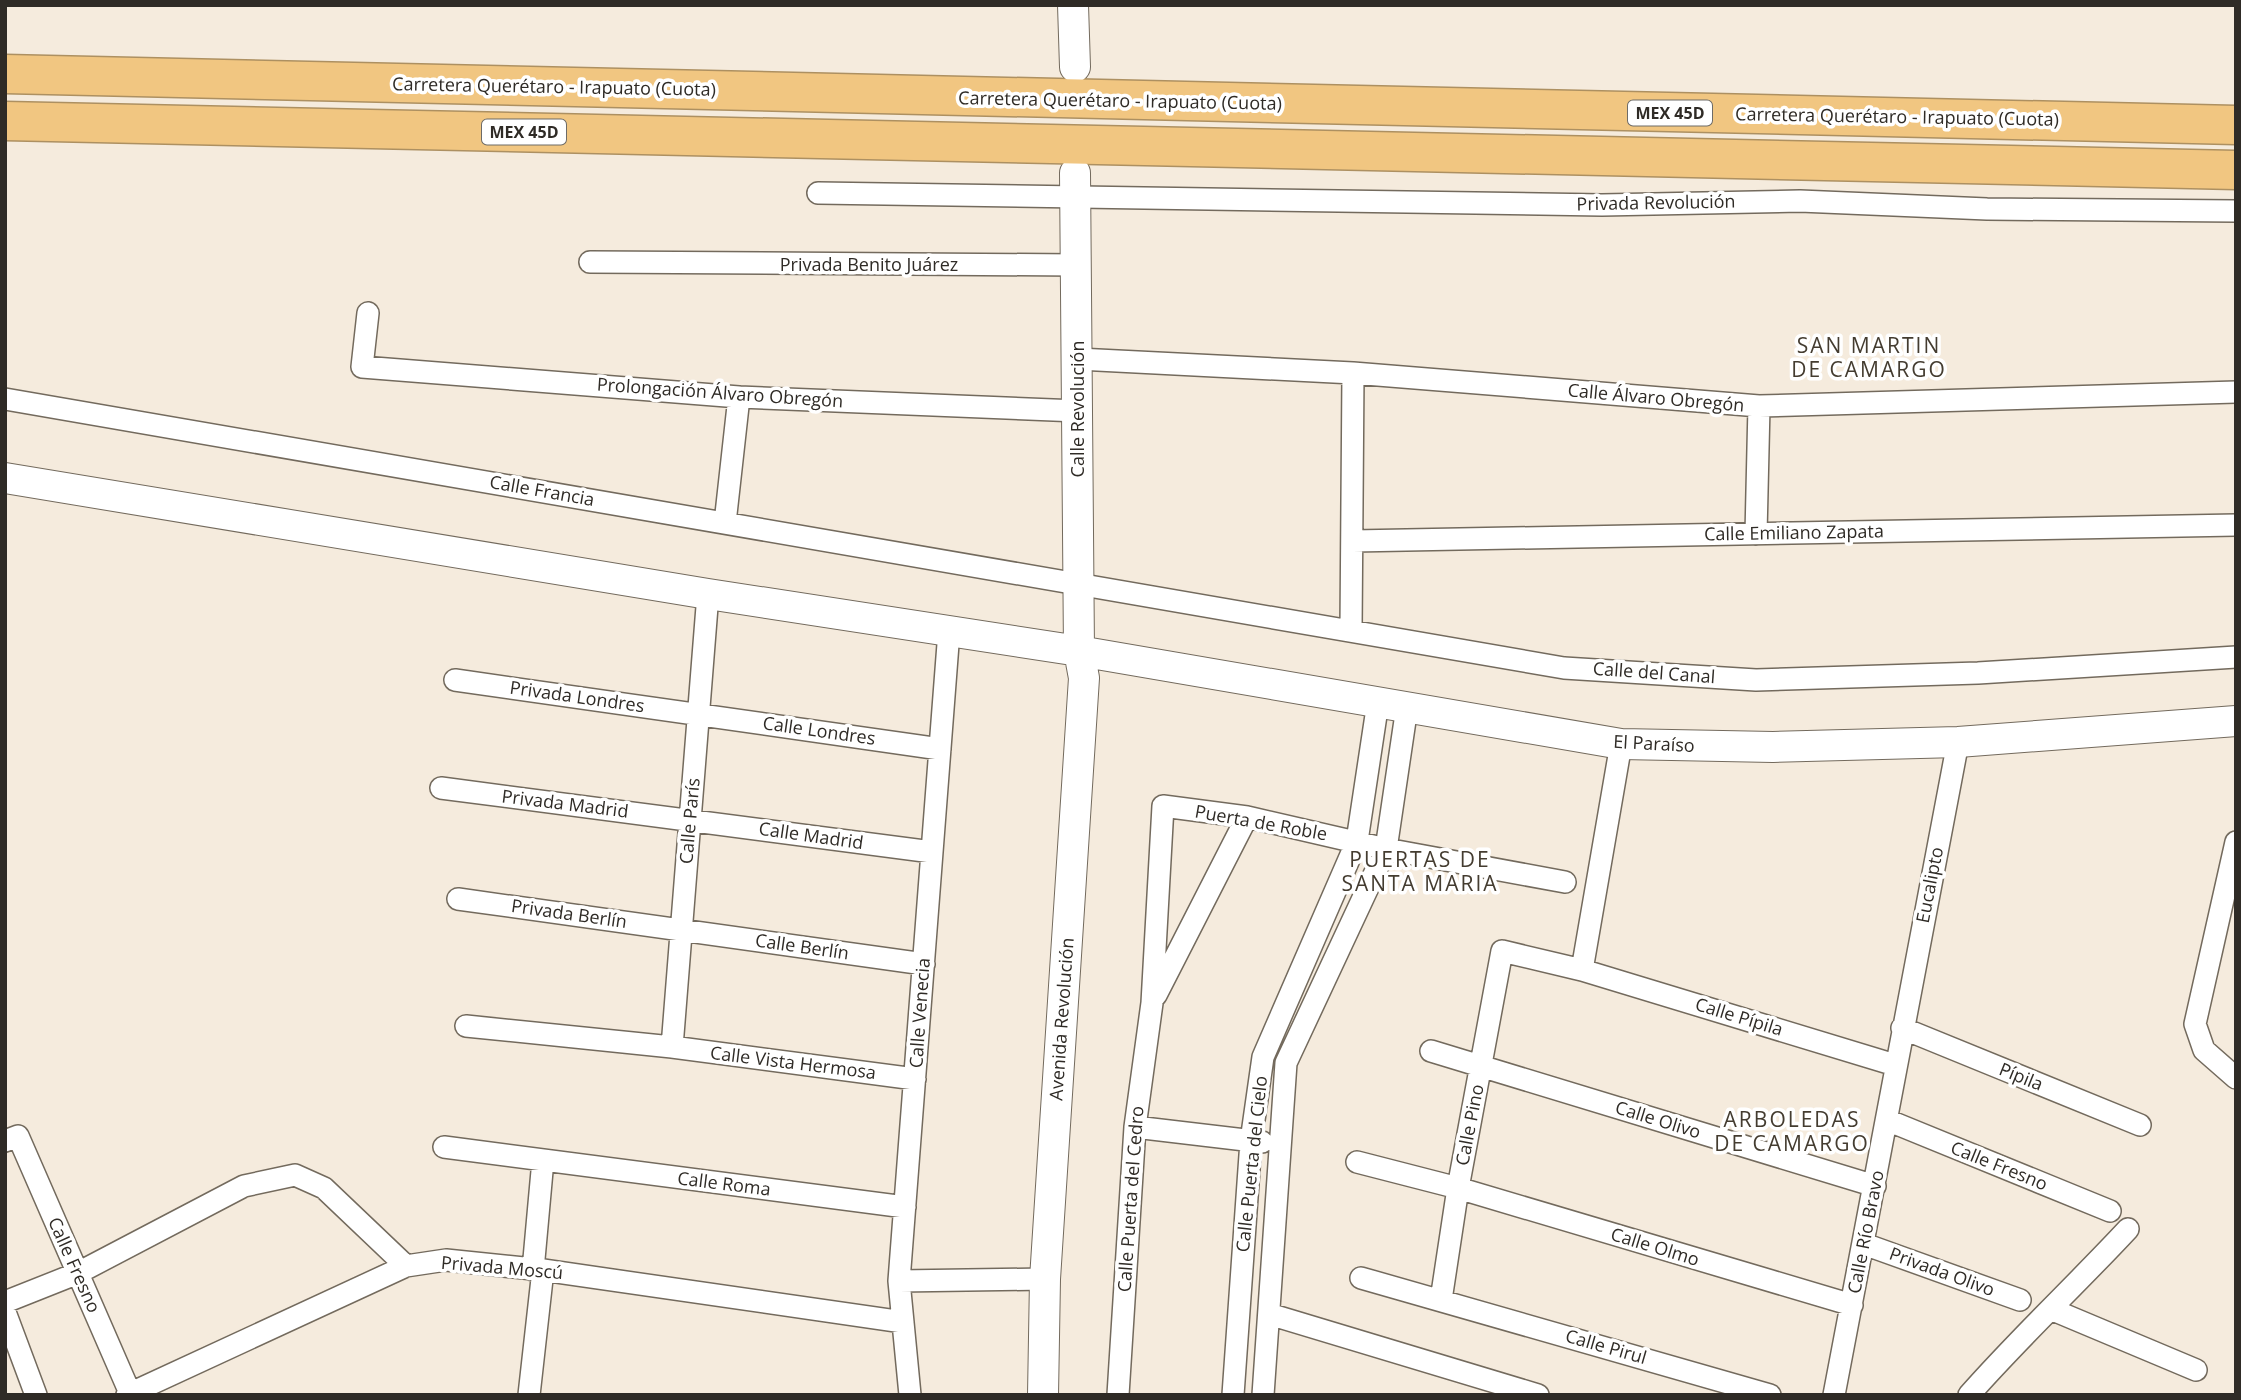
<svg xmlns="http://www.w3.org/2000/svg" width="2241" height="1400" viewBox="0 0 2241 1400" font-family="'Open Sans',sans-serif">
	<rect width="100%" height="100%" fill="#f5ebdd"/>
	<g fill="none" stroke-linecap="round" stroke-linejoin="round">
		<defs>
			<path id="street" d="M818 193 1602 205 1800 201 1987 209 2236 211
				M590 262 1078 265
				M368 313 362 367 739 397 1078 411
				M1078 359 1353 373 1759 406 2236 392
				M5 399 1564 668 1756 680 1978 673 2236 657
				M725 523 739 397
				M1756 534 1759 406
				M1353 541 2236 525
				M1351 630 1353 373
				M455 680 940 749
				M441 788 932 852
				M2236 842 2195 1024 2204 1050 2236 1078
				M458 899 924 964
				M1582 970 1621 744
				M1156 995 1247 817
				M466 1026 672 1047 915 1079
				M1902 1028 2140 1125
				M672 1047 708 594
				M1431 1051 1875 1186
				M1887 1120 2110 1211
				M1135 1127 1262 1142
				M5 1141 18 1136 130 1393
				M444 1147 905 1207
				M1357 1162 1458 1188 1852 1305
				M1864 1244 2020 1300
				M533 1270 543 1160
				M1361 1278 1770 1395
				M899 1281 1045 1279
				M1441 1300 1458 1188 1502 951 1582 970 1895 1065
				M5 1302 78 1273 244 1186 295 1175 324 1188 406 1266
				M2053 1310 2196 1370
				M5 1312 36 1395
				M1269 1314 1538 1395
				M127 1395 406 1266 446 1260 543 1270 903 1322
				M529 1395 543 1270
				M910 1395 899 1281 949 631
				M1118 1395 1135 1127 1152 1003 1163 806 1247 817 1386 849 1565 882
				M1233 1395 1251 1141 1263 1057 1357 841 1378 702
				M1263 1395 1286 1063 1386 849 1407 707
				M1834 1395 1958 742
				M1969 1395C2020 1337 2076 1285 2128 1229"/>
			<path id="secondary" d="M1073 5 1075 67
				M5 478 708 594 1079 651 1621 744 1773 747 1958 742 2236 721
				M1043 1395 1045 1279 1084 678 1079 651 1075 173"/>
			<path id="highway" d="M5 74 2236 125
				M5 121 2236 170"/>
		</defs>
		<use href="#street" stroke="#736a5d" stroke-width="24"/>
		<use href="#secondary" stroke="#736a5d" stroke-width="32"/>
		<use href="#highway" stroke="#ad9061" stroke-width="41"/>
		<use href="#street" stroke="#fff" stroke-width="21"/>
		<use href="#secondary" stroke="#fff" stroke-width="30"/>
		<use href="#highway" stroke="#f1c681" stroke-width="38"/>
	</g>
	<g text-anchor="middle" stroke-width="7" stroke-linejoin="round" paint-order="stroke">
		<g fill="#fff" stroke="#6d6b67" stroke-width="2">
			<rect x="1628" y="100.5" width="84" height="25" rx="5"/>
			<rect x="482" y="119.5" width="84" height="25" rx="5"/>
		</g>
		<g font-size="16" font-weight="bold" fill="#2f2b26">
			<text x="1670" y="119">MEX 45D</text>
			<text x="524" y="138">MEX 45D</text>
		</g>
		<g font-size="18" fill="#2f2b26" stroke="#fff">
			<text transform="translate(554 87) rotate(1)" y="6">Carretera Querétaro - Irapuato (Cuota)</text>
			<text transform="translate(1120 101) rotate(1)" y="6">Carretera Querétaro - Irapuato (Cuota)</text>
			<text transform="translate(1897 117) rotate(1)" y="6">Carretera Querétaro - Irapuato (Cuota)</text>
			<text transform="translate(1656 203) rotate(-1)" y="6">Privada Revolución</text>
			<text x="869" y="271">Privada Benito Juárez</text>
			<text transform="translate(720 393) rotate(4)" y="6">Prolongación Álvaro Obregón</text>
			<text transform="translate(1656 398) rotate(5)" y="6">Calle Álvaro Obregón</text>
			<text transform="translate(1078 409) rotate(-90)" y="6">Calle Revolución</text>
			<text transform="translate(542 491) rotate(10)" y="6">Calle Francia</text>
			<text transform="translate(1794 533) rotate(-1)" y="6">Calle Emiliano Zapata</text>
			<text transform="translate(1654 673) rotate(4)" y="6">Calle del Canal</text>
			<text transform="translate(577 697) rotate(8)" y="6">Privada Londres</text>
			<text transform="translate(819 731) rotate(8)" y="6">Calle Londres</text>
			<text transform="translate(1654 744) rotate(3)" y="6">El Paraíso</text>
			<text transform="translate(565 804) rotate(7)" y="6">Privada Madrid</text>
			<text transform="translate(690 821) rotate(-85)" y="6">Calle París</text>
			<text transform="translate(1261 823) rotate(10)" y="6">Puerta de Roble</text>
			<text transform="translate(811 836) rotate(8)" y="6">Calle Madrid</text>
			<text transform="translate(1930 885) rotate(-79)" y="6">Eucalipto</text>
			<text transform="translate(569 914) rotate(8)" y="6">Privada Berlín</text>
			<text transform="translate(802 947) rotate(8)" y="6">Calle Berlín</text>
			<text transform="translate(920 1013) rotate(-86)" y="6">Calle Venecia</text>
			<text transform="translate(1739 1017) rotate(17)" y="6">Calle Pípila</text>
			<text transform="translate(1062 1019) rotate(-86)" y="6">Avenida Revolución</text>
			<text transform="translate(793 1063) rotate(7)" y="6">Calle Vista Hermosa</text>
			<text transform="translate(2021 1077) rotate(22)" y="6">Pípila</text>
			<text transform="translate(1658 1120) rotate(17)" y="6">Calle Olivo</text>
			<text transform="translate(1470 1125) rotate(-79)" y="6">Calle Pino</text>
			<text transform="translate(1252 1164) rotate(-84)" y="6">Calle Puerta del Cielo</text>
			<text transform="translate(1999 1166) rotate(22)" y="6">Calle Fresno</text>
			<text transform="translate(724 1184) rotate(7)" y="6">Calle Roma</text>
			<text transform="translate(1131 1199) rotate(-86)" y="6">Calle Puerta del Cedro</text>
			<text transform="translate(1866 1232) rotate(-79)" y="6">Calle Río Bravo</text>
			<text transform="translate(1655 1247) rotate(17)" y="6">Calle Olmo</text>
			<text transform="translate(74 1265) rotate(66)" y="6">Calle Fresno</text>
			<text transform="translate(502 1268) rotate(5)" y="6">Privada Moscú</text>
			<text transform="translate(1942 1272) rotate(20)" y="6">Privada Olivo</text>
			<text transform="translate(1606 1347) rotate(16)" y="6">Calle Pirul</text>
		</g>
		<g font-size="21" letter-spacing="2" fill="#443c30" stroke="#fff">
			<text x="1869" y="353">SAN MARTIN<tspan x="1869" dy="24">DE CAMARGO</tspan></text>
			<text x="1420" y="867">PUERTAS DE<tspan x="1420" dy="24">SANTA MARIA</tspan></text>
			<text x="1792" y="1127">ARBOLEDAS<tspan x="1792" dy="24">DE CAMARGO</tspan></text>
		</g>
	</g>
	<rect width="2241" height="1400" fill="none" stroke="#2f2b26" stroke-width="14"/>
</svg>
